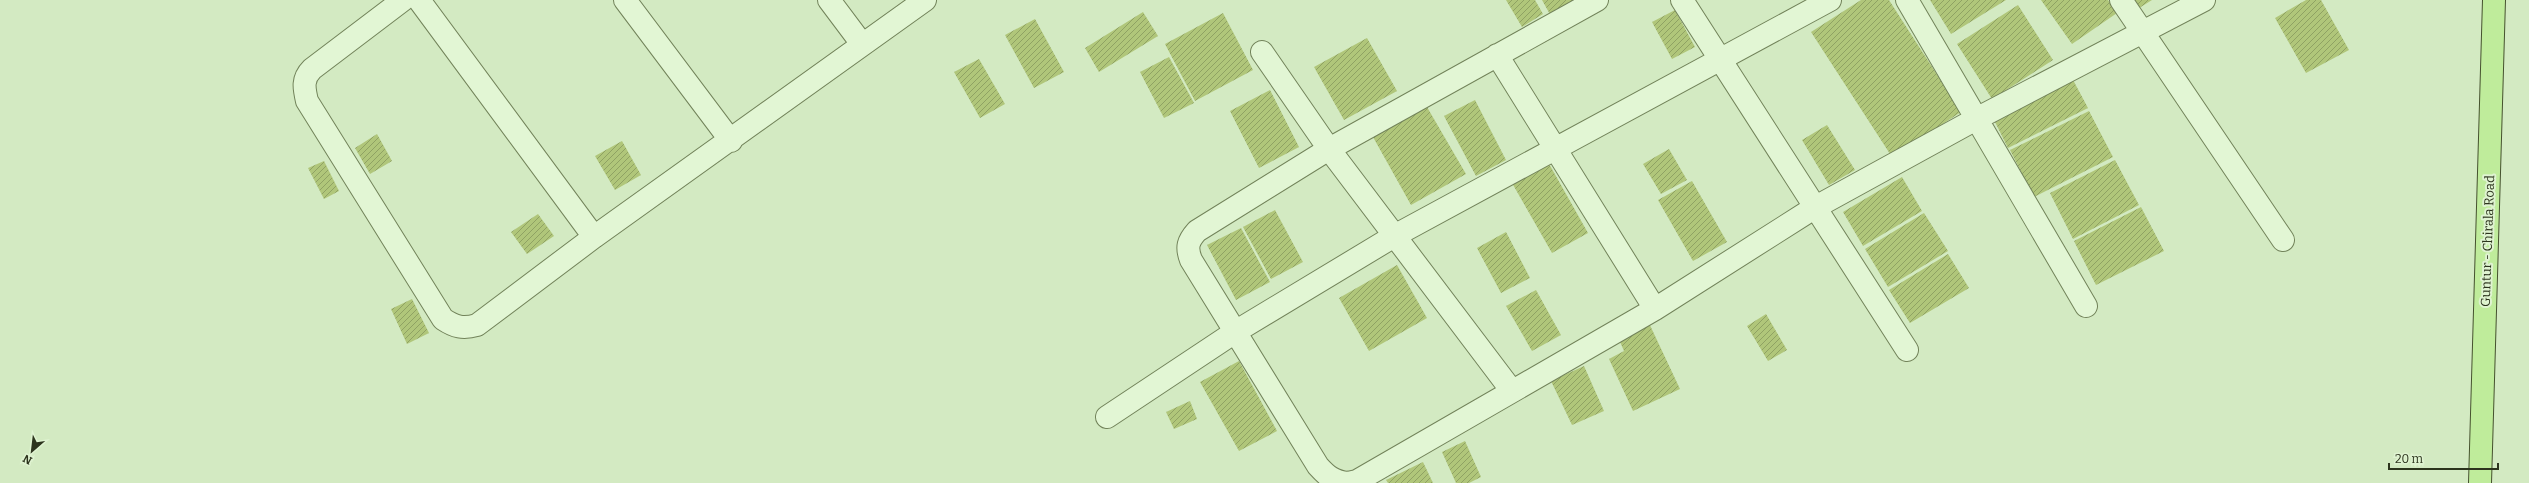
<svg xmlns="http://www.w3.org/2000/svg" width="2529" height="483" viewBox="0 0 2529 483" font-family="Bitter,serif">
	<defs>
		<pattern id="building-hatch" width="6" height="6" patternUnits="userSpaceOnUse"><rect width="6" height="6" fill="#b0c67a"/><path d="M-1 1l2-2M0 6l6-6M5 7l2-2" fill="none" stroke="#8fa263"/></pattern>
	</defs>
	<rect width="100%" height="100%" fill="#d3eac2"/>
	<path fill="url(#building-hatch)" d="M1506 0H1535L1543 14 1522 27Z
		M1542 0H1579L1552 18Z
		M1861 0H1889L1961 112 1892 157 1811 32Z
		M1930 0H2006L1951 34Z
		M2041 0H2108L2117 13 2072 44Z
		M2131 0H2152L2136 10Z
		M2306 0H2321L2349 50 2306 73 2275 18Z
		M2018 5 2053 60 1992 99 1957 44Z
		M1675 10 1695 47 1672 59 1652 22Z
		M1143 12 1158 36 1099 72 1085 48Z
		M1223 13 1253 70 1195 101 1165 44Z
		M1035 19 1064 72 1034 88 1005 35Z
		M1367 38 1397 91 1344 120 1314 67Z
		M1169 57 1194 103 1164 118 1140 72Z
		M979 59 1005 104 980 118 954 72Z
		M2072 78 2088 108 2008 148 1993 118Z
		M1270 90 1299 147 1259 168 1230 111Z
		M1475 100 1506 160 1476 176 1444 116Z
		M1427 107 1466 174 1411 205 1373 137Z
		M2089 111 2113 157 2034 197 2010 150Z
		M1827 125 1855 170 1829 185 1802 140Z
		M377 134 392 161 370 174 355 148Z
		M622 141 641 175 615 190 595 156Z
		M1669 149 1687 180 1661 194 1643 164Z
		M2115 160 2139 205 2073 239 2050 193Z
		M324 161 339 191 324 199 308 168Z
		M1548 162 1588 233 1552 253 1512 183Z
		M1902 177 1922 211 1863 246 1843 212Z
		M1692 181 1727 242 1693 261 1658 200Z
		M2141 207 2164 251 2096 285 2074 241Z
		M1275 210 1303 262 1271 279 1243 227Z
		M1924 213 1948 251 1888 287 1865 249Z
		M538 214 554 236 527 254 511 232Z
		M1241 228 1270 282 1236 300 1207 245Z
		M1506 232 1530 278 1501 293 1477 248Z
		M1948 254 1969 288 1910 323 1889 290Z
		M1397 265 1427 318 1369 351 1339 298Z
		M1536 290 1561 335 1532 351 1506 306Z
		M412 299 429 333 407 344 391 309Z
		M1766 314 1787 350 1768 361 1747 326Z
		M1648 321 1680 389 1633 411 1609 359 1624 351 1617 335Z
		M1239 361 1277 431 1239 451 1200 382Z
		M1584 366 1604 411 1572 425 1551 381Z
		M1190 401 1197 419 1174 429 1166 412Z
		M1465 441 1481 477 1469 483H1456L1442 452Z
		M1423 462 1433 483H1388L1386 480Z"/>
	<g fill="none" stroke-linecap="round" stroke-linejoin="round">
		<defs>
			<path id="minor" d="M403 0 312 69C302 79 304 88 307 101L443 319C455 327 463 329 477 325L594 237 925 0
				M419 0 594 237
				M625 0 731 141
				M829 0 862 44
				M1682 0 1907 350
				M1907 0 2086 306
				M2121 0 2283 240
				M1262 52 1329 149 1512 391
				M1497 55 1655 309
				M1107 417 1235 332 1396 235 1830 0
				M1347 483C1333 481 1327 476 1318 466L1191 260C1186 247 1188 241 1197 231L1329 149 1597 0
				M1348 483 1357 481 1655 309 1814 208 1978 118 2204 0"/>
			<path id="primary" d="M2480 483 2494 0"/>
		</defs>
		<use href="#minor" stroke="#72835a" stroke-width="24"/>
		<use href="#primary" stroke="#45512e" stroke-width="24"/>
		<use href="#minor" stroke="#e2f6d4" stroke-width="22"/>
		<use href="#primary" stroke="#bfec9b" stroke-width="22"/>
	</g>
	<g text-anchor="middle" stroke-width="4" stroke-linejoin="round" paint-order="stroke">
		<g font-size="13" fill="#2c341d" stroke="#dff3d1">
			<text transform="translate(2487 241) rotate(-88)" y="5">Guntur - Chirala Road</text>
		</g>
	</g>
	<g transform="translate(32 451) rotate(208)" stroke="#dff3d1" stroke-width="3" paint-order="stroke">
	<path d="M0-3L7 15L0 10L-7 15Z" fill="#2c341d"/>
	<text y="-6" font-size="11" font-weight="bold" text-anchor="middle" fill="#2c341d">N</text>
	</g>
	<path d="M2389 463v6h109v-6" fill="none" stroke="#2c341d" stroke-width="2"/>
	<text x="2395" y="463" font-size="12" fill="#2c341d" stroke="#dff3d1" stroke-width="3" paint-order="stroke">20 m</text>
</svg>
